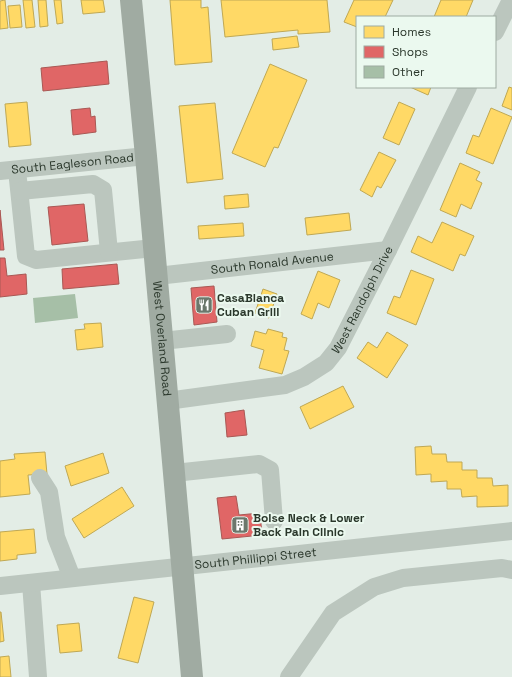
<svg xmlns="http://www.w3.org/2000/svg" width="512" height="677" viewBox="0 0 512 677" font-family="'Space Grotesk',sans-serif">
	<rect width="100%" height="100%" fill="#e3ede6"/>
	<path fill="#ffd966" stroke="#bfa854" d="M5 0 8 28 0 29V1Z
		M23 0H32L35 27 26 28Z
		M38 0H46L48 26 40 27Z
		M54 0H61L63 23 57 24Z
		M81 0H103L105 12 83 14Z
		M170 0H201V8L208 7 212 62 175 65Z
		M221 0H327L330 32 298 34V30L225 37Z
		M354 0H393L385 17H357V27L344 22Z
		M441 0H473L466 17H434Z
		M20 5 22 27 10 28 8 6Z
		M297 36 299 47 273 50 272 39Z
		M270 64 307 80 278 148 274 147 265 167 232 153Z
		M410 87H431L428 95Z
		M509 87 512 88V110L502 106Z
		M27 102 31 145 9 147 5 104Z
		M399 102 415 109 399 145 383 138Z
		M215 103 223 179 187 183 179 106Z
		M491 108 512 117 493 164 466 153 473 135 479 137Z
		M379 152 396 160 381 188 377 186 372 197 360 190Z
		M460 163 480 172 476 180 482 183 471 209 461 204 456 217 440 210Z
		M248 194 249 207 225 209 224 196Z
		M349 213 351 230 307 235 305 218Z
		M442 222 474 236 465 256 460 254 453 271 411 252 418 236 432 243Z
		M243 223 244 236 199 239 198 226Z
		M411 270 434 279 416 325 387 313 394 296 400 298Z
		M318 271 340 280 329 308 318 303 312 319 301 314Z
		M263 289 277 294 269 318 255 313Z
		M101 323 103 347 77 350 75 330 85 329 84 324Z
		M268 329 283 333 282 337 287 338 284 350 289 351 282 374 259 368 264 350 251 346 255 331 266 334Z
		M387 332 408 345 387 378 357 358 368 342 377 348Z
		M343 386 354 407 310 429 300 407Z
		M431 446 432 454H446L447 462H462V470H477V478H492L493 486 508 485V506L477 507V496L462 497 461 489H447V481L431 482V474L416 475 415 447Z
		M45 452 47 474 28 475 30 494 0 497V461L15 459 14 454Z
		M103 453 109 473 71 486 65 466Z
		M122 487 134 506 84 538 72 519Z
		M34 529 36 553 17 555V559L0 561V532Z
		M134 597 154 602 138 663 118 658Z
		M0 612H1L4 641 0 642Z
		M79 623 82 651 60 653 57 625Z
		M9 656 11 677H0V657Z"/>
	<path fill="#e06666" stroke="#a95854" d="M107 61 109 84 43 91 41 68Z
		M90 108 91 117 95 116 96 132 73 135 71 110Z
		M84 204 88 241 52 245 48 207Z
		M0 210 4 250H0Z
		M0 258H5L7 276 26 274 27 294 0 297Z
		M117 264 119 284 63 289 62 269Z
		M214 286 217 322 194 325 191 288Z
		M244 410 247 435 227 437 225 413Z
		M236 496 239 515 260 513 262 535 222 539 217 498Z"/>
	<path fill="#a6bfa7" d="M75 294 78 318 35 323 33 298Z"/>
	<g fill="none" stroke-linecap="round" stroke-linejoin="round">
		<g stroke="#bbc6be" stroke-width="18">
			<path d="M495 32 511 0"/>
			<path d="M17 170 26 256 36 260 154 248"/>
			<path id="s1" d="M0 171 146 156"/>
			<path d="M20 191 93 184 103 190 109 252"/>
			<path id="s2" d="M157 276 388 250"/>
			<path d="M162 341 227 334"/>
			<path id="s3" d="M167 401 285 385 304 377 326 363 338 348 388 250 468 87"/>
			<path d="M174 473 259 464 270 470 274 521"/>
			<path d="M40 478 49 492 56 537 72 578"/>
			<path d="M31 583 38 677"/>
			<path id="s4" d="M0 586 512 531"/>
			<path d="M289 677 333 613 374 587 403 578 502 568 512 570"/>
		</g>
		<path stroke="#a0aba2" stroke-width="22" id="s5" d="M131 0 146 156 192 677"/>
	</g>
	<defs>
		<symbol id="restaurant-square" viewBox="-11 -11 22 22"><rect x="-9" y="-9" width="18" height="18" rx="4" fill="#6b776c" stroke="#ebf9ef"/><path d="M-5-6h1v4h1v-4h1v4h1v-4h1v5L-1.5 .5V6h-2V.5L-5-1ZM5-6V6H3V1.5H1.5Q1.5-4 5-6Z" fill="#fff"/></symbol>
		<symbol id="building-square" viewBox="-11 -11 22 22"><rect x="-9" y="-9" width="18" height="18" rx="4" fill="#6b776c" stroke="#ebf9ef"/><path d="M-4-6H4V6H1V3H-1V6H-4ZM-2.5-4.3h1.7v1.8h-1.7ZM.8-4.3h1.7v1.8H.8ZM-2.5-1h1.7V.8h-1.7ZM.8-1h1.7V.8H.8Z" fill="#fff"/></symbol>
	</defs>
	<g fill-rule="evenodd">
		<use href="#restaurant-square" x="194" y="295" width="20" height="20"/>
		<use href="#building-square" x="230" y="515" width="20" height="20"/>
	</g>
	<g text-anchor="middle" stroke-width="4" stroke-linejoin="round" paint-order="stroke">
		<g font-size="12" fill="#2a372b" stroke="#ebf9ef">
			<text dy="4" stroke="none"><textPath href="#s1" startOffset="73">South Eagleson Road</textPath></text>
			<text dy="4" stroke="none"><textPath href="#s2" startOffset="116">South Ronald Avenue</textPath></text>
			<text dy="4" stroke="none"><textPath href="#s3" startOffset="239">West Randolph Drive</textPath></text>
			<text dy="4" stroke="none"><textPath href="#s5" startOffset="340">West Overland Road</textPath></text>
			<text dy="4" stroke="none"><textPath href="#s4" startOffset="257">South Phillippi Street</textPath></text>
		</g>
		<g font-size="12" font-weight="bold" fill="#2a372b" stroke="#ebf9ef" text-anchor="start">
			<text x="217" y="302">CasaBlanca<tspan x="217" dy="14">Cuban Grill</tspan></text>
			<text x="253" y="522">Boise Neck &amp; Lower<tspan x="253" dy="14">Back Pain Clinic</tspan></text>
		</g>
	</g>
	<rect x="356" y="16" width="140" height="72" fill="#ebf9ef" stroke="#9eaba1"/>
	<rect x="364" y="26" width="20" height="12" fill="#ffd966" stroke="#9eaba1"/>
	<text x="392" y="36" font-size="12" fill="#2a372b">Homes</text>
	<rect x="364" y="46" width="20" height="12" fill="#e06666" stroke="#9eaba1"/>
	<text x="392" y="56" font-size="12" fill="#2a372b">Shops</text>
	<rect x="364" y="66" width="20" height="12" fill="#a6bfa7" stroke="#9eaba1"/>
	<text x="392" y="76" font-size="12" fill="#2a372b">Other</text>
</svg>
